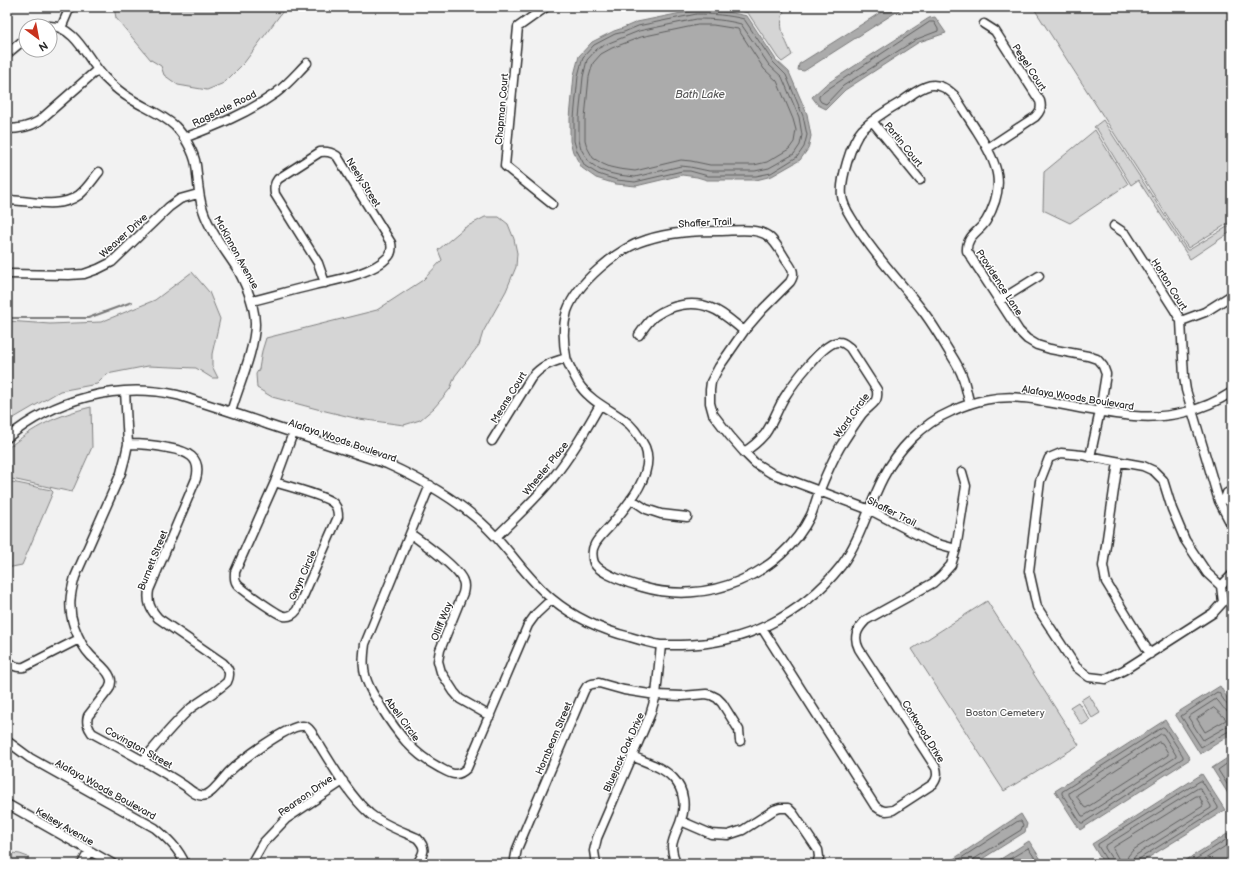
<svg xmlns="http://www.w3.org/2000/svg" width="1239" height="871" viewBox="0 0 1239 871" font-family="'Balsamiq Sans',sans-serif">
	<rect width="100%" height="100%" fill="#f2f2f2"/>
	<filter id="ink" filterUnits="userSpaceOnUse"><feTurbulence type="fractalNoise" baseFrequency=".025" numOctaves="2"/><feDisplacementMap in="SourceGraphic" scale="8" xChannelSelector="R" yChannelSelector="G"/><feConvolveMatrix kernelMatrix="1 2 1 2 8 2 1 2 1" color-interpolation-filters="sRGB"/></filter>
	<g filter="url(#ink)">
		<path fill="#d5d5d5" stroke="#808080" d="M114 7H286L244 63 224 83 207 90 178 85 164 75 161 66 151 60 116 18Z
			M715 7H785C777 28 784 36 792 55L782 62 778 58 748 13 727 8Z
			M1033 7H1232V221L1188 248Z
			M1103 120 1187 250H1189L1232 224V231L1190 259 1138 180 1131 185 1097 129 1094 127Z
			M1095 130 1128 184 1070 223 1043 210 1044 172Z
			M485 217H499L508 224 514 239 517 253 516 267 506 291 483 332 479 345 455 376 450 389 434 408 420 420 404 425 359 419 317 409 272 397 257 388 256 374 259 369 262 351 266 338 377 310 423 280 442 260 438 250 464 228Z
			M192 272 209 292 220 319 212 354V366L218 378H212L196 368 148 366 107 374 97 384 60 391 7 422V321L50 324 101 322 155 300Z
			M91 407 92 447 72 492 7 478V449C33 427 58 415 91 407Z
			M7 481 51 490 53 492 22 565 7 568Z
			M987 601 1079 745 1004 791 912 649Z
			M1089 695 1100 713 1092 718 1081 700Z
			M1078 702 1090 720 1082 725 1070 707Z
			M12 853 20 854 28 857V864H7V854Z"/>
		<path fill="#ababab" stroke="#787878" d="M889 7H904L804 71 798 70 799 64Z
			M696 10C714 10 729 12 747 16L776 60 789 72 807 114 811 136 808 149 800 160 772 176 756 180H707L697 177 682 175 636 186 616 184 596 178 582 168 573 152 570 141V118L574 75 579 56 592 42 614 31 623 28 637 22Z
			M935 17 946 33 919 42 845 90 826 109 818 105 812 97 825 85 929 18Z
			M1220 686 1232 706V734L1200 754 1175 714Z
			M1165 720 1190 759 1080 830 1055 791Z
			M1232 755V800L1212 768Z
			M1202 774 1225 810 1138 864H1104L1092 844Z
			M1021 814 1027 824 1025 832 974 864H946Z
			M1232 831V864H1180Z
			M1029 841 1044 864H993Z"/>
		<g fill="none" stroke-linecap="round" stroke-linejoin="round">
			<path stroke="#5e5e5e" stroke-width="1" d="M697 14C713 14 728 15 744 19L773 62 786 75 803 116 807 135 804 147 797 157 771 173 756 176H708L690 171H682L635 182 617 180 607 177 598 174 585 166 577 151 574 141V118L578 76 583 57 594 45 615 34 624 32 638 26Z
				M697 19C713 19 726 20 741 24L769 65 782 77 799 117 802 135 800 145 794 154 769 168 755 171H709L690 167 681 166 635 177 618 175 609 173 600 170 589 162 581 149 579 140V118L583 77 587 60 597 49 609 43 639 31Z
				M930 22H934L938 29V31L917 39 843 86 826 104 821 102 819 99V96L828 89Z
				M698 25H713L738 29 764 69 777 81 793 119 796 130 794 142 789 149 767 162 754 165H710L691 161 681 160 635 171 619 169 610 167 603 164 593 158 587 147 585 140V118L589 77 593 63 601 54 612 48 641 37Z
				M1232 707 1228 706 1219 693 1217 692 1181 716 1201 747 1229 731H1232
				M1214 708 1225 718 1226 720 1205 732 1197 719Z
				M1232 712C1223 712 1222 704 1216 699L1188 717 1203 740 1226 727 1232 726
				M1163 727 1165 728 1183 756V758L1083 823H1081L1062 794V792Z
				M1161 734H1163L1176 755V757L1084 816H1082L1069 795V793Z
				M1159 742 1162 743 1168 753V755L1086 808 1084 807 1077 797V795Z
				M1232 760 1218 770 1232 792
				M952 864 1018 821H1021L1023 825 1021 830 974 859 972 864
				M1001 864 1028 848 1039 864
				M1107 864V861L1098 846V844L1200 781H1202L1218 807V809L1139 859 1137 864
				M1112 864V859L1105 848V846L1198 788H1200L1211 806V808L1136 855 1133 859 1132 864
				M1118 864V858L1113 849 1114 847 1196 796H1199L1203 804V806L1133 850 1128 856 1126 864
				M1188 864 1232 836
				M1197 864 1232 842"/>
			<path stroke="#787878" stroke-width="2" d="M7 318H88L132 302"/>
			<defs>
				<path id="minor" d="M546 7 518 27 505 166 552 204
					M984 24 995 31 1040 101C1042 108 1040 112 1035 117L988 148
					M50 26C76 26 88 61 105 78 113 86 121 93 131 99 145 108 162 114 175 126 184 135 194 152 196 165 198 180 198 195 203 210 210 232 226 251 238 270 247 287 255 305 255 324 255 349 238 388 231 412
					M61 28 70 7
					M7 54 26 38
					M872 121 920 180
					M7 129C19 129 29 127 39 121L97 70
					M184 138C216 126 248 113 276 93 288 84 297 73 307 63
					M7 200C31 200 58 210 79 195 87 189 93 179 99 172
					M1114 226 1126 234 1174 309 1181 321 1184 377 1186 390 1219 501 1232 526
					M7 274 69 275 84 274 98 269 112 262 169 207 180 199 198 194
					M252 301C272 296 293 290 314 285 336 280 372 274 388 257 392 253 392 248 391 243L337 156C331 152 327 151 320 152L278 179C274 184 274 188 275 194L318 263 325 283
					M999 301 1039 276
					M1181 321 1205 312 1232 295
					M639 335C644 328 648 321 655 316 671 305 693 300 711 308 723 312 734 323 744 331
					M125 391 128 444 125 458 121 473 75 577C70 594 68 609 74 626 78 637 83 648 91 656 97 662 107 669 110 677 112 681 111 685 109 689L88 716C86 723 88 727 92 733 123 750 155 766 185 786 190 790 198 798 206 795 214 792 223 778 229 772 240 761 289 724 303 726 308 726 310 730 312 733 328 758 348 795 370 814 384 825 401 831 417 838 427 848 424 853 417 864
					M970 404C967 395 966 386 963 378 959 365 950 354 944 343 937 332 930 320 922 310 900 281 874 255 855 224 850 215 843 207 842 196 840 181 851 142 862 130 873 119 887 110 901 102 920 89 933 75 954 95 962 107 969 119 977 131 998 164 1007 185 986 221 979 232 966 236 967 251L1019 331 1027 339 1037 345 1050 349 1088 356 1097 359 1103 366 1106 374 1100 411 1090 457
					M7 438C54 399 117 382 177 395 186 397 194 401 203 403 225 410 247 417 269 425 308 438 348 451 387 464 427 482 467 505 497 538 515 558 531 582 552 599 575 618 602 630 630 637 640 640 650 643 660 645 667 645 674 645 681 645 745 644 801 616 841 566 861 539 868 507 883 478 898 449 922 424 952 411 973 401 999 395 1022 398 1030 398 1039 400 1047 402 1076 407 1105 414 1134 416 1168 419 1203 411 1232 392
					M492 441 531 378C542 365 550 363 566 358
					M128 444C142 444 155 445 168 448 187 451 202 457 196 479L149 590C147 602 150 609 158 618L223 663C229 669 231 674 227 682 216 692 203 699 191 708 173 724 158 743 143 761
					M744 452C752 447 759 441 765 434 773 423 777 410 784 398 792 385 824 341 839 342 844 342 846 345 850 348L877 390C877 395 878 395 876 400 873 405 866 409 862 414 854 425 847 436 840 447 832 461 825 477 819 492 816 500 814 508 811 515 781 576 706 606 642 587 631 584 600 574 594 563 592 557 592 549 595 544 599 537 606 531 611 525 627 506 656 473 645 447 640 437 633 426 624 420 609 409 591 401 581 387 577 382 574 375 571 369 569 365 566 360 566 356 563 341 563 325 567 311 577 283 618 248 646 240 670 232 695 231 720 231 734 231 756 227 768 236 776 242 781 252 786 260 792 268 796 273 790 282L763 309 744 331 719 367 711 382 710 390V403L713 414 730 436 744 452 755 463 771 473 870 510 931 542 956 549
					M1061 453 1082 455 1143 466 1154 471 1163 480 1172 509 1185 540 1207 573 1221 586 1223 602 1213 613 1124 670 1106 679 1089 677 1076 667 1037 607 1029 571 1040 481 1049 458Z
					M1118 462 1103 566 1106 582 1150 654
					M275 482C286 486 326 496 333 503 337 506 338 512 338 517L297 610C294 614 290 617 284 616 278 615 241 589 237 584 234 580 235 577 235 572L275 482 293 433
					M430 485 365 644C363 659 362 671 369 686 372 693 377 700 381 707 397 733 413 754 440 768 451 774 457 778 467 768L528 625 536 614 552 599
					M631 499 646 509 661 514 687 517
					M1225 499 1227 493 1232 491
					M1219 501 1225 499 1230 500 1232 499
					M411 534C423 543 458 567 463 581 465 585 464 589 463 593L440 650 438 661 441 672 454 692 460 699 490 716
					M496 537C515 518 535 500 552 479 571 456 585 431 600 405
					M1221 586 1232 575
					M762 628 875 806C881 811 885 812 893 810L933 784C937 779 938 775 936 768L859 649C853 637 857 629 866 620L933 583 942 575 951 565 956 549 966 486 962 472
					M7 659C12 666 16 668 24 667L79 639
					M7 741 30 758 155 828C167 838 179 849 185 864
					M632 756C645 762 663 767 673 778 685 790 686 808 680 823 677 831 673 838 672 846 672 853 674 858 676 864
					M7 804 113 864
					M681 821 711 834 728 835 743 830 774 810 780 808H788L793 813 818 850 819 857 817 864
					M82 864 89 851
					M251 864 263 843 286 819 343 781
					M516 864 515 859 517 849 584 691 587 686 592 684 599 683 624 690 656 695 682 696 706 694 711 695 717 698 722 703 739 730 740 741
					M596 864 594 851 597 838 650 715 656 695 661 645"/>
			</defs>
			<use href="#minor" stroke="#2b2b2b" stroke-width="11"/>
			<use href="#minor" stroke="#fff" stroke-width="8"/>
		</g>
	</g>
	<g text-anchor="middle" stroke-width="3" stroke-linejoin="round" paint-order="stroke">
		<g font-size="10" fill="#2b2b2b" stroke="#fff">
			<text transform="translate(1030 67) rotate(57)" y="4">Pegel Court</text>
			<text transform="translate(224 108) rotate(-26)" y="4">Ragsdale Road</text>
			<text transform="translate(501 109) rotate(-85)" y="4">Chapman Court</text>
			<text transform="translate(904 144) rotate(51)" y="4">Partin Court</text>
			<text transform="translate(364 182) rotate(58)" y="4">Neely Street</text>
			<text transform="translate(705 222) rotate(-3)" y="4">Shaffer Trail</text>
			<text transform="translate(123 235) rotate(-42)" y="4">Weaver Drive</text>
			<text transform="translate(237 252) rotate(61)" y="4">McKinnon Avenue</text>
			<text transform="translate(1000 282) rotate(57)" y="4">Providence Lane</text>
			<text transform="translate(1170 284) rotate(58)" y="4">Horton Court</text>
			<text transform="translate(508 397) rotate(-58)" y="4">Means Court</text>
			<text transform="translate(1078 397) rotate(9)" y="4">Alafaya Woods Boulevard</text>
			<text transform="translate(851 415) rotate(-54)" y="4">Ward Circle</text>
			<text transform="translate(343 440) rotate(19)" y="4">Alafaya Woods Boulevard</text>
			<text transform="translate(545 468) rotate(-51)" y="4">Wheeler Place</text>
			<text transform="translate(892 511) rotate(27)" y="4">Shaffer Trail</text>
			<text transform="translate(152 560) rotate(-68)" y="4">Burnett Street</text>
			<text transform="translate(302 575) rotate(-66)" y="4">Gwyn Circle</text>
			<text transform="translate(441 621) rotate(-68)" y="4">Olliff Way</text>
			<text transform="translate(403 719) rotate(54)" y="4">Abell Circle</text>
			<text transform="translate(924 731) rotate(58)" y="4">Corkwood Drive</text>
			<text transform="translate(553 738) rotate(-67)" y="4">Hornbeam Street</text>
			<text transform="translate(139 747) rotate(29)" y="4">Covington Street</text>
			<text transform="translate(623 752) rotate(-66)" y="4">Bluejack Oak Drive</text>
			<text transform="translate(106 789) rotate(29)" y="4">Alafaya Woods Boulevard</text>
			<text transform="translate(305 795) rotate(-35)" y="4">Pearson Drive</text>
			<text transform="translate(65 826) rotate(30)" y="4">Kelsey Avenue</text>
		</g>
		<g font-size="10" fill="#565656" stroke="#fff">
			<text x="1005" y="716">Boston Cemetery</text>
		</g>
		<g font-size="11" font-style="italic" fill="#585858" stroke="#fff">
			<text x="700" y="98">Bath Lake</text>
		</g>
	</g>
	<rect width="1239" height="871" fill="none" stroke="#fff" stroke-width="24"/>
	<rect x="12" y="12" width="1215" height="847" fill="none" stroke="#2b2b2b" stroke-width="1.5" filter="url(#ink)"/>
	<g transform="translate(38 38) rotate(148)"><circle r="19" fill="#ffffff" stroke="#aaaaaa"/>
	<path d="M0-3L7 15L0 10L-7 15Z" fill="#c8321e"/>
	<text y="-6" font-size="11" font-weight="bold" text-anchor="middle" fill="#2b2b2b">N</text>
	</g>
</svg>
